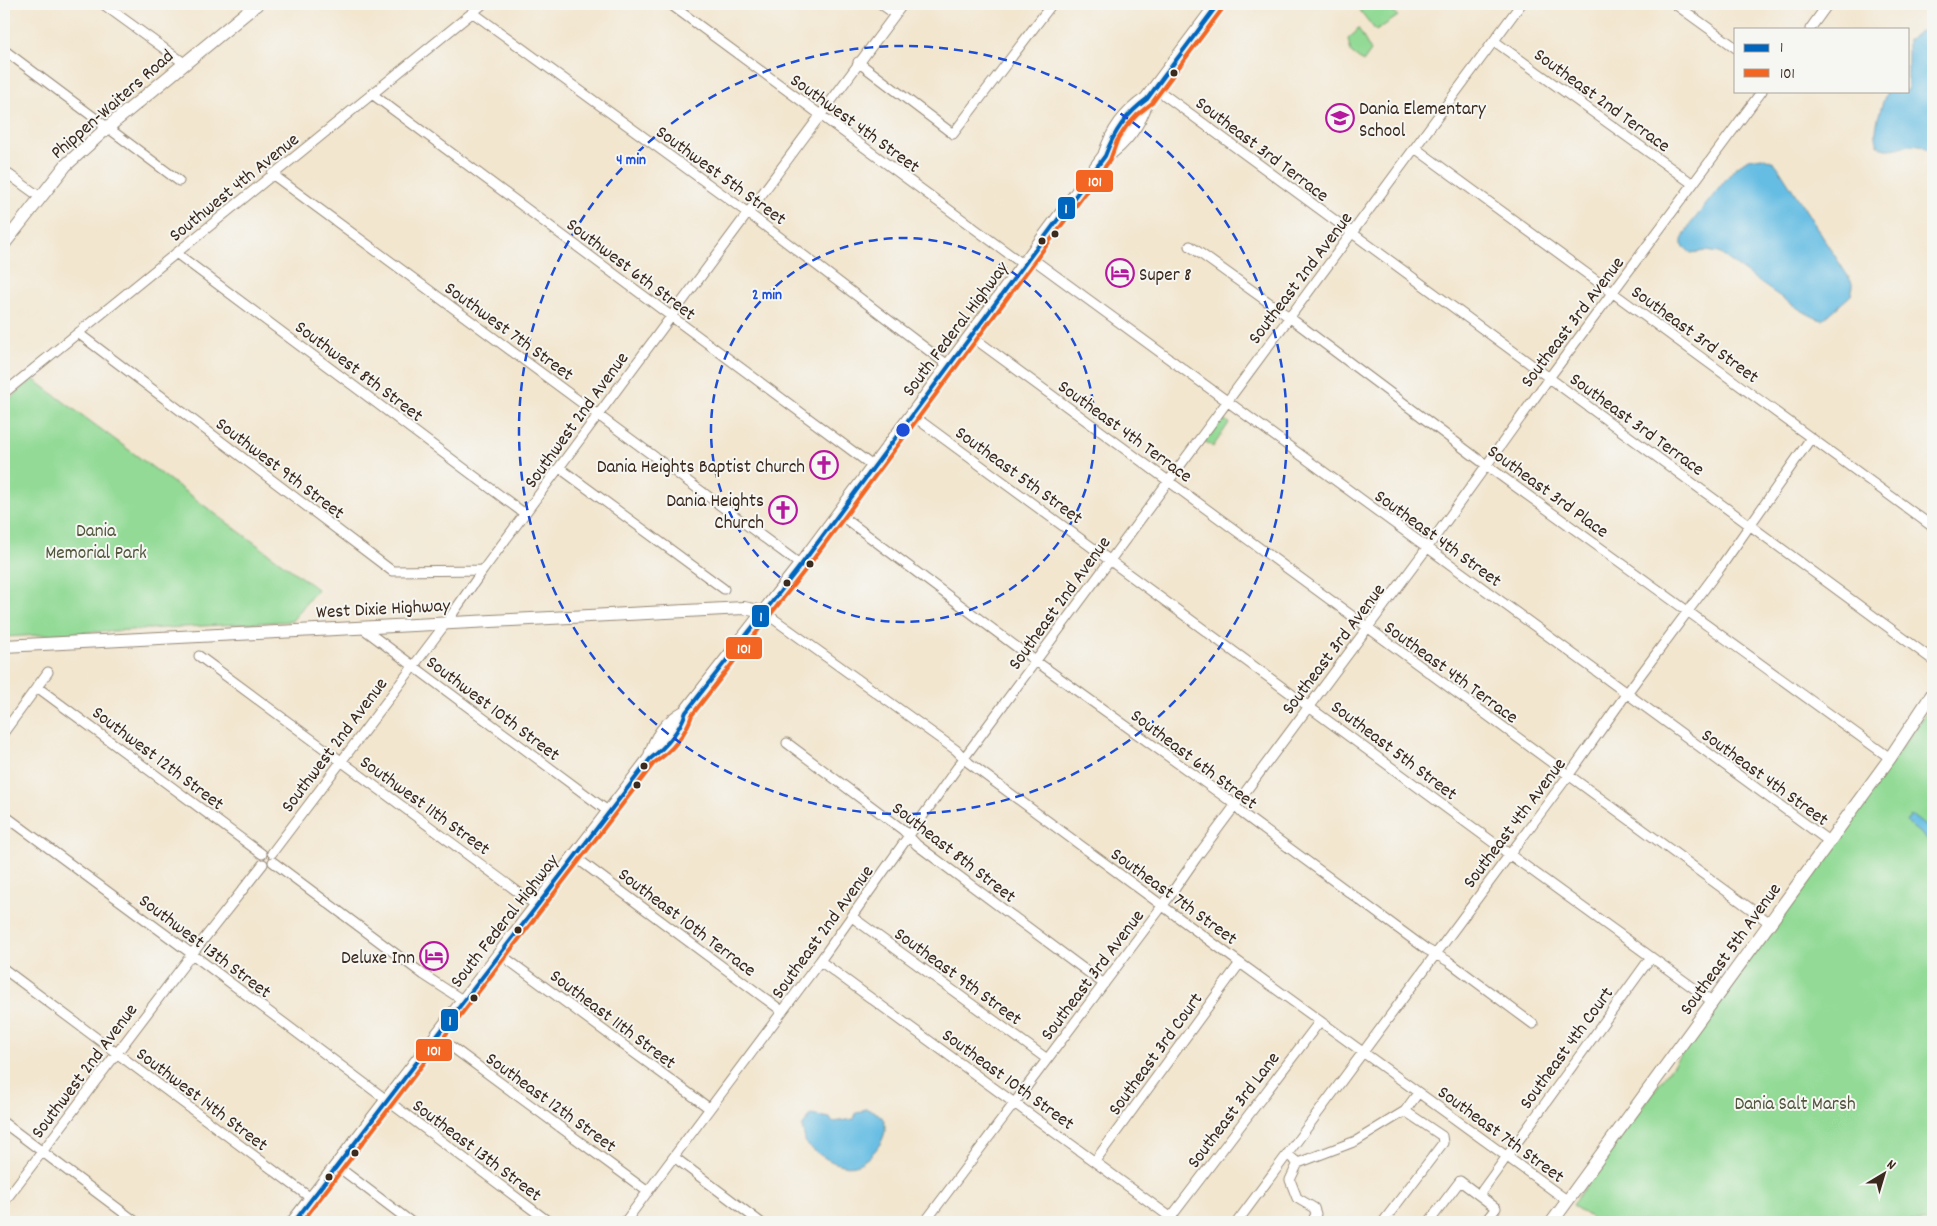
<svg xmlns="http://www.w3.org/2000/svg" width="1937" height="1226" viewBox="0 0 1937 1226" font-family="Dekko,sans-serif">
	<rect width="100%" height="100%" fill="#f6f6f2"/>
	<filter id="ink" filterUnits="userSpaceOnUse"><feTurbulence type="fractalNoise" baseFrequency=".02" numOctaves="2"/><feDisplacementMap in="SourceGraphic" scale="10" xChannelSelector="R" yChannelSelector="G"/><feConvolveMatrix kernelMatrix="1 2 1 2 8 2 1 2 1" color-interpolation-filters="sRGB"/></filter>
	<filter id="wash" filterUnits="userSpaceOnUse"><feTurbulence type="fractalNoise" baseFrequency=".0096" numOctaves="4" result="noise"/><feDisplacementMap in="SourceGraphic" scale="20" xChannelSelector="R" yChannelSelector="G"/><feGaussianBlur stdDeviation="1.12" result="paint"/><feColorMatrix in="noise" values="0 0 0 0 0 0 0 0 0 0 0 0 0 0 0 0 0 1.4 0 .05"/><feComposite in="paint" operator="in"/></filter>
	<g filter="url(#wash)">
		<rect width="100%" height="100%" fill="#f2e6cf"/>
		<path fill="#92da95" stroke="#66825a" d="M1364 4H1384L1398 16 1376 31 1358 8Z
			M1358 28 1371 51 1363 62 1351 53 1348 39 1356 32Z
			M33 379 317 589 292 621 4 637V404Z
			M1219 416 1229 423 1213 447 1203 440Z
			M1933 704V1222H1597L1572 1205Z"/>
		<path fill="#66bde3" stroke="#507480" d="M1933 23V153C1929 151 1925 146 1920 145 1910 143 1899 149 1889 149 1863 151 1883 102 1887 91H1908V40Z
			M1762 157 1774 162 1778 167 1851 281 1853 286 1851 295 1823 320C1805 318 1738 266 1719 253L1706 251 1691 253 1682 245V240L1689 226 1735 168 1748 159Z
			M1911 815 1933 832V844L1906 822Z
			M864 1109C869 1109 871 1110 875 1112 900 1124 874 1160 855 1165 838 1169 819 1155 806 1144L802 1127 811 1115 830 1118 832 1122 854 1119 856 1113 862 1112Z"/>
	</g>
	<g filter="url(#ink)">
		<g fill="none" stroke-linecap="round" stroke-linejoin="round">
			<defs>
				<path id="street" d="M103 4 184 63
					M670 4 1024 265
					M881 4 895 14
					M1675 4 1736 48
					M472 12 748 213 949 366
					M1810 29 1828 4
					M1494 41 1693 184
					M4 50 179 181
					M858 62 953 134 1052 4
					M1155 88 1933 660
					M372 94 874 467
					M1415 148 1933 527
					M4 171 40 197
					M272 174 801 565
					M1190 246 1289 317 1486 465 1890 758
					M176 253 525 514
					M1030 257 1830 842
					M78 333 392 571 483 570
					M971 336 1770 923
					M4 393 483 4
					M912 415 1509 854 1713 1002
					M560 467 565 472 724 589
					M839 514 1026 654 1229 800 1243 814 1426 949 1448 961 1533 1024
					M764 612 956 750 969 763 1240 963 1568 1201
					M361 627 609 812
					M199 656 537 906
					M37 687 262 854
					M4 732 48 672
					M787 743 903 830 917 845 1104 984
					M4 815 192 954 549 1222
					M272 853 446 623 483 570 903 4
					M575 857 782 1011
					M273 862 424 975 464 1001
					M852 917 1047 1059
					M500 954 709 1108
					M820 961 1177 1222
					M4 969 312 1199
					M437 1036 648 1192
					M4 1123 136 1222
					M1287 1154 1298 1163 1290 1180 1297 1198 1314 1208 1316 1214 1312 1222
					M674 1157 760 1222
					M1095 1161 1240 963
					M1298 1163 1356 1141 1405 1111 1418 1093
					M337 1166 411 1222
					M1479 1195 1651 957
					M4 1202 192 954 263 864
					M1171 1217 1320 1021
					M625 1222 820 961 964 758 1521 4
					M925 1222 1169 897 1196 858 1427 548 1549 378 1762 91
					M1237 1222 1568 776 1627 693 1720 568 1811 438
					M1383 1222 1443 1143 1442 1136 1405 1111
					M1429 1222 1460 1181 1496 1208 1485 1222"/>
				<path id="secondary" d="M4 244 66 165 108 127 257 4
					M4 646 744 608 764 612
					M1552 1222 1890 758 1933 693"/>
				<path id="primary" d="M1105 156C1126 142 1139 123 1147 99
					M650 759C656 737 666 723 686 712
					M294 1222 650 759C667 747 680 733 686 712L801 565 1105 156C1113 131 1125 114 1147 99L1218 4"/>
			</defs>
			<use href="#street" stroke="#968876" stroke-width="11"/>
			<use href="#secondary" stroke="#968876" stroke-width="14"/>
			<use href="#primary" stroke="#968876" stroke-width="16"/>
			<use href="#street" stroke="#fff" stroke-width="9"/>
			<use href="#secondary" stroke="#fff" stroke-width="12"/>
			<use href="#primary" stroke="#fff" stroke-width="14"/>
			<defs>
				<path id="bus-1" d="M294 1222 650 759C667 746 679 732 686 712L801 565 1105 156C1114 132 1126 114 1147 99L1218 4"/>
				<path id="bus-2" d="M302 1222 654 763C672 751 685 736 692 715L806 569 1110 160 1117 141 1126 127 1137 115 1152 103 1223 8"/>
			</defs>
			<use href="#bus-1" stroke="#f6f6f2" stroke-width="8"/>
			<use href="#bus-2" stroke="#f6f6f2" stroke-width="8"/>
			<use href="#bus-1" stroke="#0065bd" stroke-width="4"/>
			<use href="#bus-2" stroke="#f26522" stroke-width="4"/>
		</g>
	</g>
	<g fill="none" stroke="#1d4ed8" stroke-width="2.5" stroke-dasharray="9 6">
		<circle cx="903" cy="430" r="192"/>
		<circle cx="903" cy="430" r="384"/>
	</g>
	<defs>
		<symbol id="school-ring" viewBox="-11 -11 22 22"><circle r="9.5" fill="#f6f6f2" stroke="#b5179e" stroke-width="1.5"/><path d="M0-5L7-2L0 1L-7-2ZM-4 1L0 2.5L4 1V4Q0 6-4 4Z" fill="#b5179e"/></symbol>
		<symbol id="hotel-ring" viewBox="-11 -11 22 22"><circle r="9.5" fill="#f6f6f2" stroke="#b5179e" stroke-width="1.5"/><path d="M-6-4.5h1.5V1H6V5H4.5V3h-9V5H-6ZM-4 0a1.8 1.8 0 1 1 3.6 0ZM.5 0V-2.5h3Q6-2.5 6 0Z" fill="#b5179e"/></symbol>
		<symbol id="church-ring" viewBox="-11 -11 22 22"><circle r="9.5" fill="#f6f6f2" stroke="#b5179e" stroke-width="1.5"/><path d="M-1.2-6h2.4v3.5h3.3v2.4h-3.3V6h-2.4V-.1h-3.3v-2.4h3.3Z" fill="#b5179e"/></symbol>
	</defs>
	<g fill-rule="evenodd">
		<use href="#school-ring" x="1324" y="102" width="32" height="32"/>
		<use href="#hotel-ring" x="1104" y="257" width="32" height="32"/>
		<use href="#church-ring" x="808" y="449" width="32" height="32"/>
		<use href="#church-ring" x="767" y="494" width="32" height="32"/>
		<use href="#hotel-ring" x="418" y="940" width="32" height="32"/>
	</g>
	<g fill="#3b2a1e" stroke="#f6f6f2" stroke-width="2">
		<circle cx="1174" cy="73" r="4.5"/>
		<circle cx="1055" cy="234" r="4.5"/>
		<circle cx="1042" cy="241" r="4.5"/>
		<circle cx="810" cy="564" r="4.5"/>
		<circle cx="787" cy="583" r="4.5"/>
		<circle cx="644" cy="766" r="4.5"/>
		<circle cx="637" cy="785" r="4.5"/>
		<circle cx="518" cy="930" r="4.5"/>
		<circle cx="474" cy="998" r="4.5"/>
		<circle cx="355" cy="1153" r="4.5"/>
		<circle cx="329" cy="1177" r="4.5"/>
	</g>
	<g text-anchor="middle" stroke-width="4" stroke-linejoin="round" paint-order="stroke">
		<g font-size="19" fill="#3b2a1e" stroke="#f6f6f2">
			<text transform="translate(1603 99) rotate(36)" y="7">Southeast 2nd Terrace</text>
			<text transform="translate(111 103) rotate(-41)" y="7">Phippen-Waiters Road</text>
			<text transform="translate(856 122) rotate(36)" y="7">Southwest 4th Street</text>
			<text transform="translate(1263 148) rotate(37)" y="7">Southeast 3rd Terrace</text>
			<text transform="translate(722 174) rotate(36)" y="7">Southwest 5th Street</text>
			<text transform="translate(233 186) rotate(-39)" y="7">Southwest 4th Avenue</text>
			<text transform="translate(632 268) rotate(37)" y="7">Southwest 6th Street</text>
			<text transform="translate(1299 277) rotate(-53)" y="7">Southeast 2nd Avenue</text>
			<text transform="translate(1571 321) rotate(-53)" y="7">Southeast 3rd Avenue</text>
			<text transform="translate(954 328) rotate(-53)" y="7">South Federal Highway</text>
			<text transform="translate(510 330) rotate(36)" y="7">Southwest 7th Street</text>
			<text transform="translate(1696 333) rotate(36)" y="7">Southeast 3rd Street</text>
			<text transform="translate(360 370) rotate(37)" y="7">Southwest 8th Street</text>
			<text transform="translate(575 419) rotate(-54)" y="7">Southwest 2nd Avenue</text>
			<text transform="translate(1638 423) rotate(36)" y="7">Southeast 3rd Terrace</text>
			<text transform="translate(1126 430) rotate(36)" y="7">Southeast 4th Terrace</text>
			<text transform="translate(281 467) rotate(37)" y="7">Southwest 9th Street</text>
			<text transform="translate(1020 474) rotate(36)" y="7">Southeast 5th Street</text>
			<text transform="translate(1549 490) rotate(36)" y="7">Southeast 3rd Place</text>
			<text transform="translate(1439 537) rotate(36)" y="7">Southeast 4th Street</text>
			<text transform="translate(1058 602) rotate(-54)" y="7">Southeast 2nd Avenue</text>
			<text transform="translate(383 607) rotate(-3)" y="7">West Dixie Highway</text>
			<text transform="translate(1332 648) rotate(-53)" y="7">Southeast 3rd Avenue</text>
			<text transform="translate(1452 671) rotate(36)" y="7">Southeast 4th Terrace</text>
			<text transform="translate(494 707) rotate(37)" y="7">Southwest 10th Street</text>
			<text transform="translate(333 744) rotate(-53)" y="7">Southwest 2nd Avenue</text>
			<text transform="translate(1395 749) rotate(37)" y="7">Southeast 5th Street</text>
			<text transform="translate(159 757) rotate(37)" y="7">Southwest 12th Street</text>
			<text transform="translate(1195 758) rotate(37)" y="7">Southeast 6th Street</text>
			<text transform="translate(1766 776) rotate(36)" y="7">Southeast 4th Street</text>
			<text transform="translate(426 804) rotate(36)" y="7">Southwest 11th Street</text>
			<text transform="translate(1513 822) rotate(-53)" y="7">Southeast 4th Avenue</text>
			<text transform="translate(955 851) rotate(38)" y="7">Southeast 8th Street</text>
			<text transform="translate(1175 895) rotate(36)" y="7">Southeast 7th Street</text>
			<text transform="translate(503 920) rotate(-52)" y="7">South Federal Highway</text>
			<text transform="translate(688 921) rotate(37)" y="7">Southeast 10th Terrace</text>
			<text transform="translate(821 931) rotate(-54)" y="7">Southeast 2nd Avenue</text>
			<text transform="translate(206 945) rotate(37)" y="7">Southwest 13th Street</text>
			<text transform="translate(1729 948) rotate(-54)" y="7">Southeast 5th Avenue</text>
			<text transform="translate(1091 974) rotate(-53)" y="7">Southeast 3rd Avenue</text>
			<text transform="translate(959 975) rotate(36)" y="7">Southeast 9th Street</text>
			<text transform="translate(614 1018) rotate(37)" y="7">Southeast 11th Street</text>
			<text transform="translate(1565 1047) rotate(-54)" y="7">Southeast 4th Court</text>
			<text transform="translate(1154 1053) rotate(-54)" y="7">Southeast 3rd Court</text>
			<text transform="translate(83 1070) rotate(-53)" y="7">Southwest 2nd Avenue</text>
			<text transform="translate(1009 1078) rotate(36)" y="7">Southeast 10th Street</text>
			<text transform="translate(203 1098) rotate(37)" y="7">Southwest 14th Street</text>
			<text transform="translate(552 1101) rotate(36)" y="7">Southeast 12th Street</text>
			<text transform="translate(1232 1109) rotate(-53)" y="7">Southeast 3rd Lane</text>
			<text transform="translate(1502 1133) rotate(36)" y="7">Southeast 7th Street</text>
			<text transform="translate(478 1149) rotate(37)" y="7">Southeast 13th Street</text>
		</g>
		<g font-size="19" fill="#3b2a1e" stroke="#f6f6f2" text-anchor="end">
			<text x="1359" y="114" text-anchor="start">Dania Elementary<tspan x="1359" dy="22">School</tspan></text>
			<text x="1139" y="280" text-anchor="start">Super 8</text>
			<text x="805" y="472">Dania Heights Baptist Church</text>
			<text x="764" y="506">Dania Heights<tspan x="764" dy="22">Church</tspan></text>
			<text x="415" y="963">Deluxe Inn</text>
		</g>
		<g font-size="19" fill="#51563c" stroke="#f6f6f2">
			<text x="96" y="536">Dania<tspan x="96" dy="22">Memorial Park</tspan></text>
			<text x="1795" y="1109">Dania Salt Marsh</text>
		</g>
	</g>
	<circle cx="903" cy="430" r="8" fill="#1d4ed8" stroke="#f6f6f2" stroke-width="2.5"/>
	<g font-size="15" text-anchor="middle" font-weight="bold" fill="#1d4ed8" stroke="#f6f6f2" stroke-width="4" stroke-linejoin="round" paint-order="stroke">
		<text x="631" y="164">4 min</text>
		<text x="767" y="299">2 min</text>
	</g>
	<g stroke="#f6f6f2" stroke-width="2">
		<rect x="1075" y="169" width="39" height="24" rx="5" fill="#f26522"/>
		<rect x="1057" y="196" width="19" height="24" rx="5" fill="#0065bd"/>
		<rect x="751" y="604" width="19" height="24" rx="5" fill="#0065bd"/>
		<rect x="725" y="636" width="38" height="24" rx="5" fill="#f26522"/>
		<rect x="440" y="1008" width="19" height="24" rx="5" fill="#0065bd"/>
		<rect x="415" y="1038" width="38" height="24" rx="5" fill="#f26522"/>
	</g>
	<g font-size="14" text-anchor="middle" font-weight="bold" fill="#fff">
		<text x="1095" y="186">101</text>
		<text x="1066" y="213">1</text>
		<text x="761" y="621">1</text>
		<text x="744" y="653">101</text>
		<text x="450" y="1025">1</text>
		<text x="434" y="1055">101</text>
	</g>
	<rect width="1937" height="1226" fill="none" stroke="#f6f6f2" stroke-width="20"/>
	<rect x="1734" y="28" width="175" height="65" fill="#f6f6f2" stroke="#aba49d"/>
	<rect x="1744" y="44" width="25" height="8" fill="#0065bd" stroke="#aba49d"/>
	<text x="1780" y="52" font-size="15" fill="#3b2a1e">1</text>
	<rect x="1744" y="69" width="25" height="8" fill="#f26522" stroke="#aba49d"/>
	<text x="1780" y="78" font-size="15" fill="#3b2a1e">101</text>
	<g transform="translate(1884 1174) rotate(38)" stroke="#f6f6f2" stroke-width="4" paint-order="stroke">
	<path d="M0-4L9 19L0 12L-9 19Z" fill="#3b2a1e"/>
	<text y="-8" font-size="14" font-weight="bold" text-anchor="middle" fill="#3b2a1e">N</text>
	</g>
</svg>
